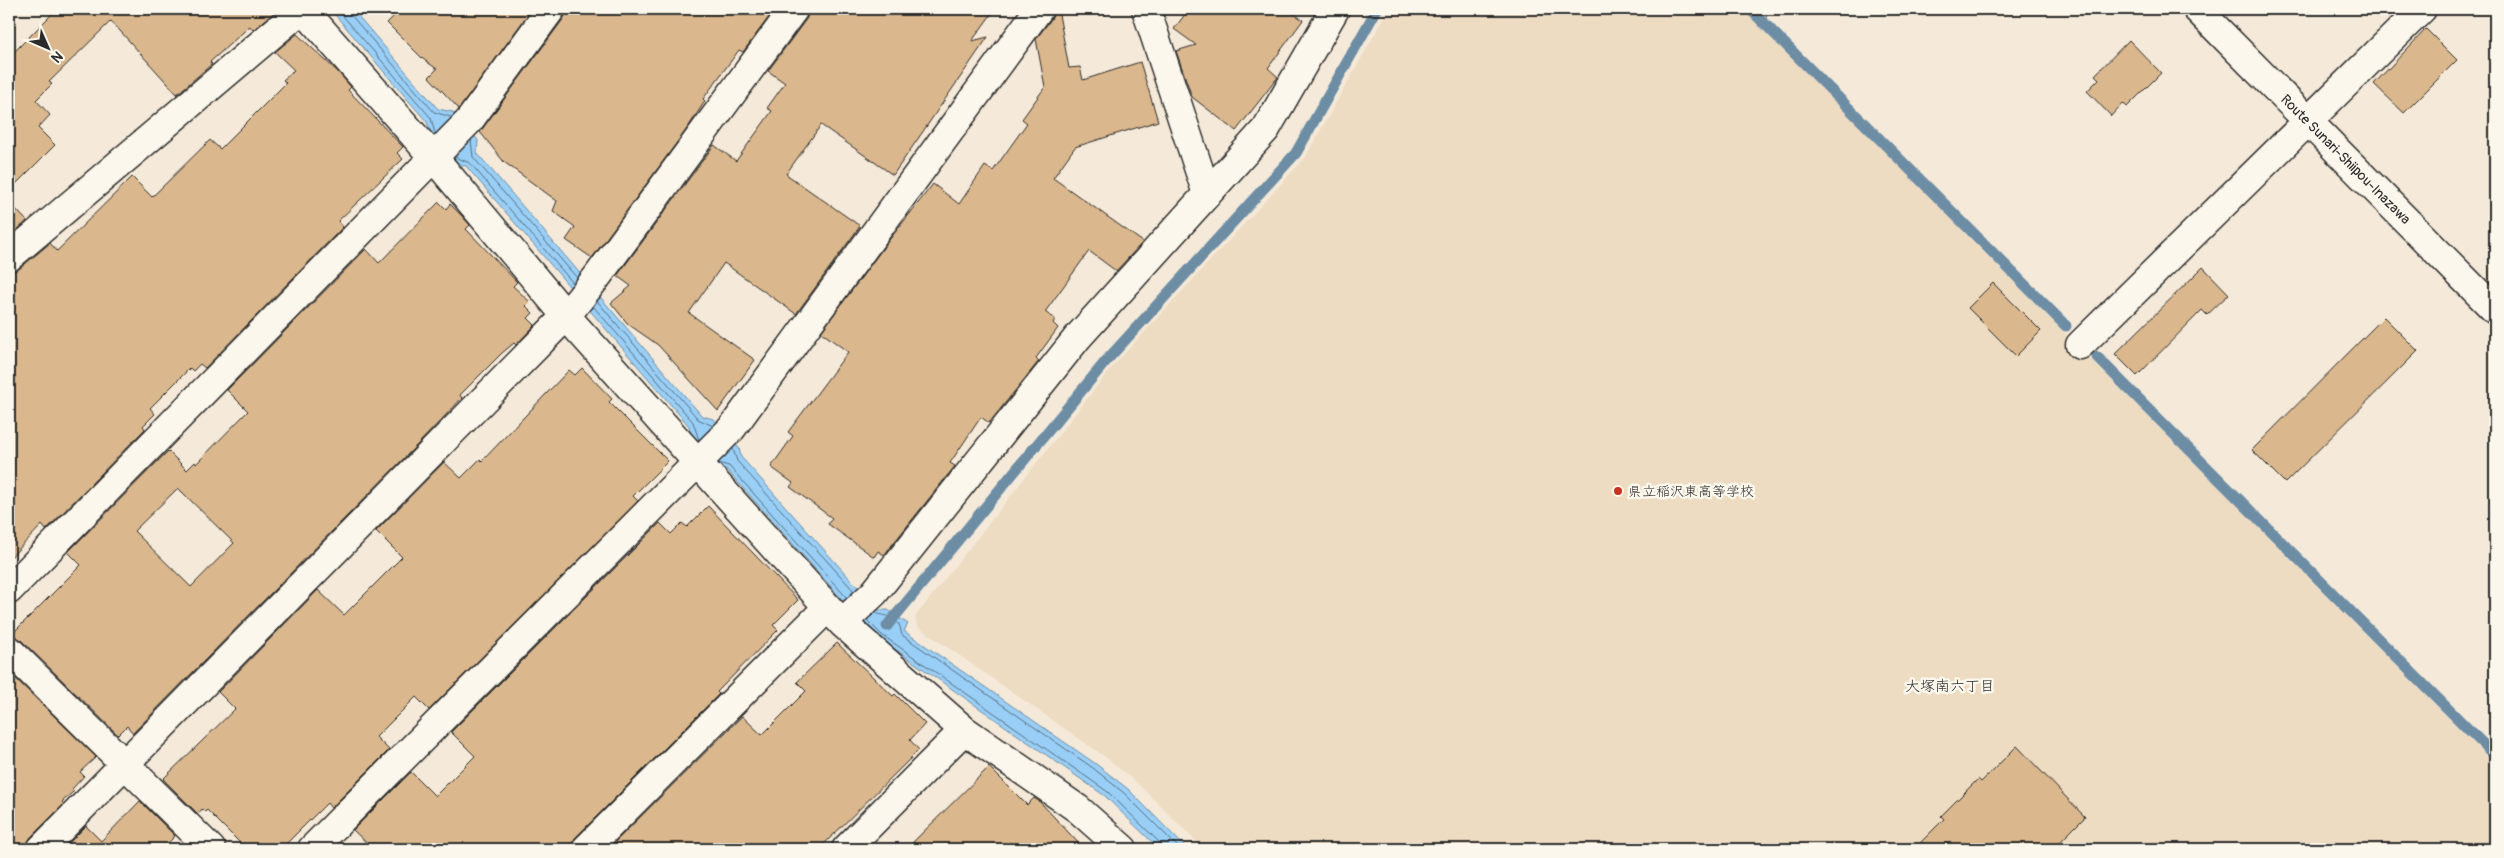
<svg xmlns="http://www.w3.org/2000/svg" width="2504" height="858" viewBox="0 0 2504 858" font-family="Pangolin,'Klee One',sans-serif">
	<rect width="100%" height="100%" fill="#f5ead9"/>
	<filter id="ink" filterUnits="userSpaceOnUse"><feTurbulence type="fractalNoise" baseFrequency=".02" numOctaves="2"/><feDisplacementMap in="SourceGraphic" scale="10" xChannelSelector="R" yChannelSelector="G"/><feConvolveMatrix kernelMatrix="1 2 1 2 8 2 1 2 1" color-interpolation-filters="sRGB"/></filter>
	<g filter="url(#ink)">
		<path fill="#eddbc2" d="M1389 9H1742L2495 765V849H1204L1136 782 1104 756 917 626 915 617 1113 366 1305 158Z"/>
		<path fill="#99cff7" stroke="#6d8da5" d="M330 9H352L438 109 453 112 478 140 477 153 702 416 714 419 739 448 741 457 878 610H888L908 624 904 631 1096 764 1128 789 1187 849H1159L1105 796 879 638 864 624 726 469 716 468 692 440 689 426 466 166C446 163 432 141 427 122Z"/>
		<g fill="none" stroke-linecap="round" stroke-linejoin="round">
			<path stroke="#576d7d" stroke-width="1" d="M337 9 431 118 435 134
				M349 9 350 14 434 112 451 117
				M471 140 473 157 577 278
				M455 157 470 163 573 283
				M597 301 698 419 713 426
				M593 306 693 422 699 440
				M733 449 737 461 854 591
				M718 463 729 466 847 598
				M874 613 887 616 899 624 902 635 1093 768 1124 793 1180 849
				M867 620 882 635 1108 792 1161 844 1162 849"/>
			<path stroke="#6d8da5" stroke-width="11" d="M1750 9 2066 326
				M2097 357 2495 756
				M887 626 1106 361 1296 153 1377 9"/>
		</g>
		<path fill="#dbb78d" stroke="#2b2b2b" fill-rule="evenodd" d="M57 9H272L275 12 253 30 250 26 210 62 212 64 177 94 111 21 49 82 52 84 36 100 50 115 38 128 55 145 9 191V57Z
			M401 9H532L459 109 429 77 437 69 423 59 387 23Z
			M566 9H775L743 52 739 50 703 99 705 101 689 126 592 258 566 240 575 227 553 211 557 201 504 162 480 132 564 18Z
			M809 9H995L972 41 988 37 893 175 821 125 786 174 860 226 796 314 724 263 689 313 755 360 718 411 658 345 628 324 611 303 631 286 617 276 714 145 736 161 772 111 767 108 785 83 768 71 807 18Z
			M1054 9H1058L1069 68 1080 67 1083 80 1140 62 1158 121 1075 147 1053 178 1143 242 1116 271 1089 251 1045 312 1055 319 1053 323 1058 328 1036 358 1039 361 989 423 981 417 950 463 955 466 884 555 878 551 874 557 828 524 832 518 790 487 793 483 771 467 793 436 788 432 848 352 821 332 886 244 933 184 959 204 985 166 993 171 1027 123 1022 119 1045 87 1036 39 1052 18Z
			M1189 9H1287L1303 20 1268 68 1278 77 1236 131 1192 97 1176 51 1196 45 1174 29Z
			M2426 29 2457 60 2404 113 2374 84Z
			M297 34 338 72 351 87 348 90 403 147 397 153 403 159 338 221 343 227 205 368 200 364 193 371 190 368 150 408 155 414 143 426 145 429 46 530 42 525 9 559V272L19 269 50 243 57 251 132 177 152 197 210 140 220 149 286 83 283 80 294 70 275 52Z
			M2129 40 2161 73 2127 107 2123 103 2111 116 2087 91 2099 79 2095 75Z
			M9 202 27 221 9 237Z
			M439 202 446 209 450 204 462 216 470 225 466 229 517 282 513 286 530 302 526 306 533 313 528 318 535 325 516 345 514 343 502 353 460 395 462 398 422 440 133 733 127 726 118 735 20 639 11 635 81 565 68 552 168 451 187 470 195 462 196 464 248 411 227 390 366 249 379 263ZM178 488 234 543 191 587 134 531Z
			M2203 267 2229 294 2207 315 2202 310 2137 376 2115 354Z
			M1993 283 2041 331 2016 356 1968 308Z
			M2384 317 2418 351 2285 483 2252 450Z
			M582 368 612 399 609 402 668 461 633 496 638 501 429 710 416 697 376 737 389 750 331 808 327 803 281 849H246L207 810 205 812 202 809 198 814 163 779 235 709 218 692 318 590 344 615 402 557 376 531 444 462 461 478 480 459 482 461 569 370 575 375Z
			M708 506 798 600 773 625 778 630 717 692 719 694 575 838 571 849H373L353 830 411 772 435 796 475 756 451 732 660 523 671 534 682 523 687 527Z
			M837 643 893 696 895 694 925 724 910 740 919 750 819 849H608L742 716 762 735 806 691 797 682Z
			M9 672 96 757 80 772 84 776 72 789 74 791 62 802 64 804 30 838 26 849H9Z
			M2017 746 2085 817 2053 849H1914L1944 819 1941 816 1978 779 1981 782Z
			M989 767 1027 805 1034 798 1040 802 1084 849H906Z
			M140 801 175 836 162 849H63L86 826 101 841Z"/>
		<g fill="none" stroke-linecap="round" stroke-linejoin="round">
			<defs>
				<path id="street" d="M303 9 434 158 566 316 842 623 964 730 1078 809 1123 849
					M1146 9 1207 194
					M9 257 302 9
					M2080 345 2422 9
					M9 590 469 121 551 9
					M842 623 874 593 1078 337 1266 129 1335 9
					M9 650 211 849
					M41 849 566 316 597 277 794 9
					M312 849 732 428 1039 9
					M586 849 827 608
					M846 849 964 730"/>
				<path id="secondary" d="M2197 9 2495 310"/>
			</defs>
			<use href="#street" stroke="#2b2b2b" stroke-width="31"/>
			<use href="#secondary" stroke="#2b2b2b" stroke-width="31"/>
			<use href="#street" stroke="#fbf7ec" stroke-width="28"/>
			<use href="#secondary" stroke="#fbf7ec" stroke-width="28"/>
		</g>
	</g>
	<circle fill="#c8321e" stroke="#fbf7ec" stroke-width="2" cx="1618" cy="491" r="5"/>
	<g text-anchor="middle" stroke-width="5" stroke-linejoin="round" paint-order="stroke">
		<g font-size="14" fill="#2b2b2b" stroke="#fbf7ec">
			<text transform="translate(2346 159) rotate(45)" y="5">Route Sunari-Shiipou-Inazawa</text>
		</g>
		<g font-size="14" fill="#2b2b2b" stroke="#fbf7ec" text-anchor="start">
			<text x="1628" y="496">県立稲沢東高等学校</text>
		</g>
		<g font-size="15" fill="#2b2b2b" stroke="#fbf7ec">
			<text x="1950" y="691">大塚南六丁目</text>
		</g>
	</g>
	<rect width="2504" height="858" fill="none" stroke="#fbf7ec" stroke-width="30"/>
	<rect x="15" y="15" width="2474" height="828" fill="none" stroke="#2b2b2b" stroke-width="2" filter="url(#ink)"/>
	<g transform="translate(48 48) rotate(135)" stroke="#fbf7ec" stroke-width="4" paint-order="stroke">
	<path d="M0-4L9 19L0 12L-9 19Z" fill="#2b2b2b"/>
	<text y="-8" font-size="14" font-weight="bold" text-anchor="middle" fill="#2b2b2b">N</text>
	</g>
</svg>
